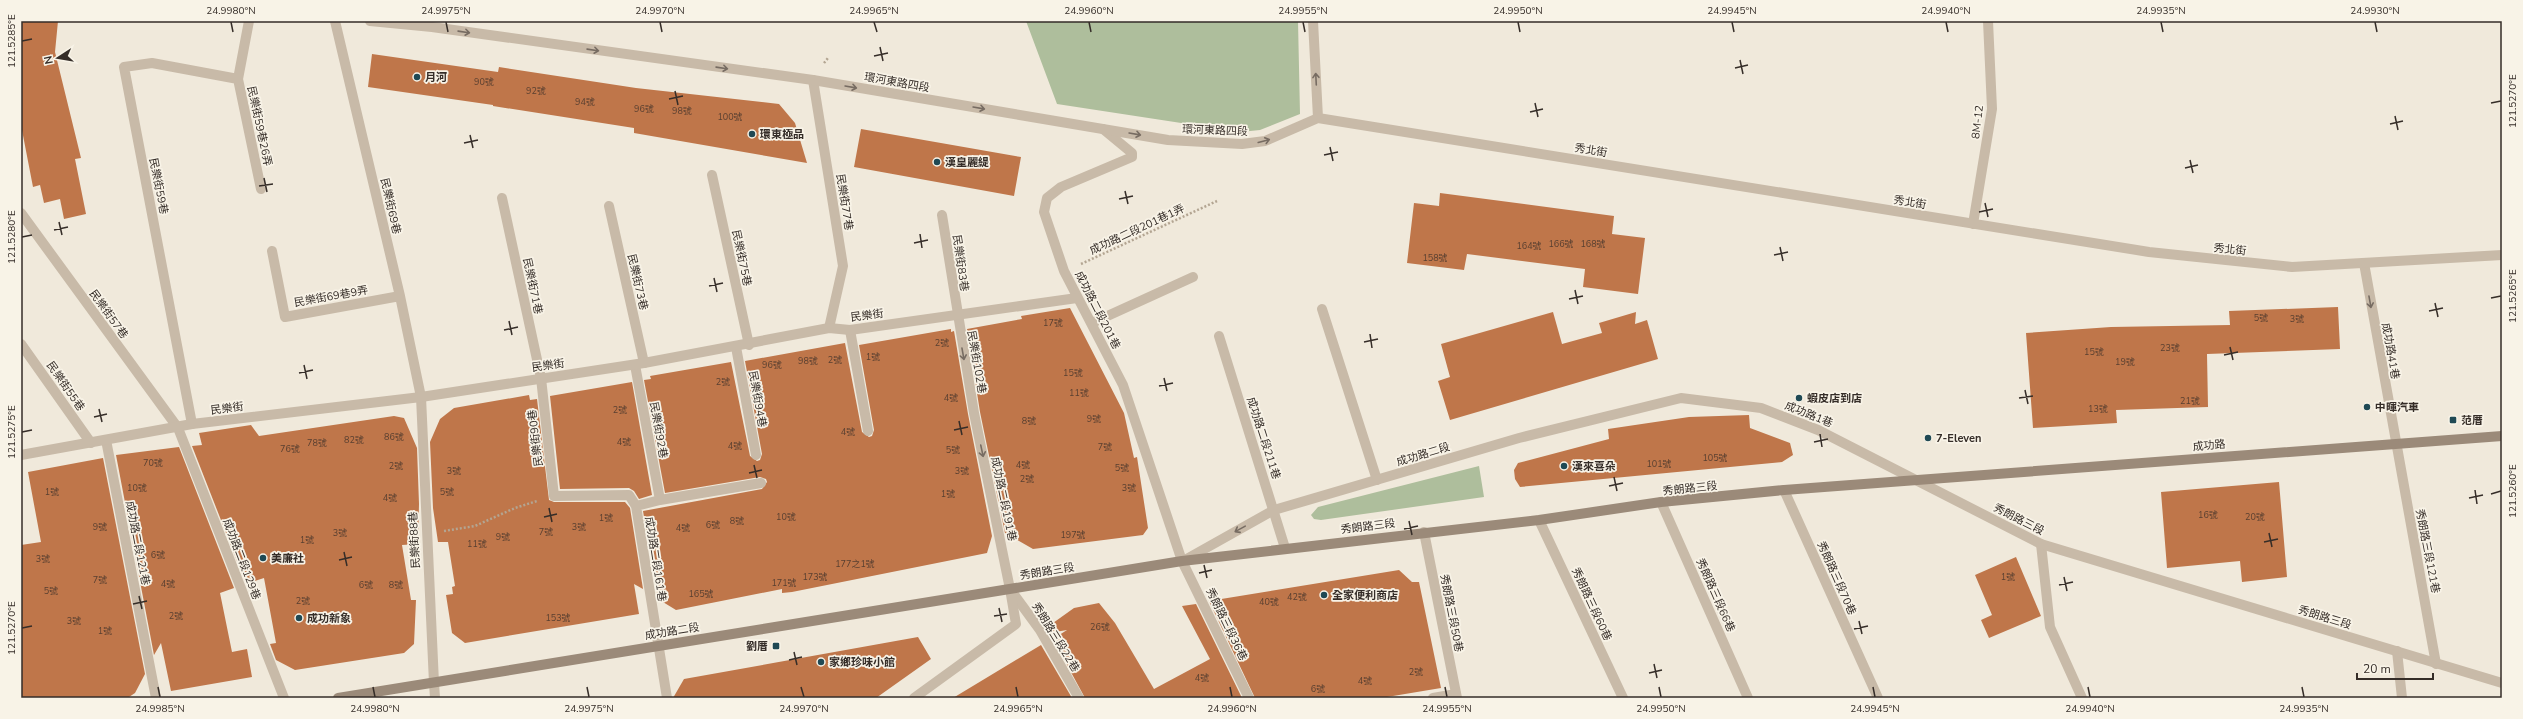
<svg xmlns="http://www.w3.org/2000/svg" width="2523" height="719" viewBox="0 0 2523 719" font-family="'Nunito Sans','Noto Sans TC',sans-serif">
	<rect width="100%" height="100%" fill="#f0e9db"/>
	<path fill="#aebe9c" d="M1026 21H1298L1300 114 1260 130 1240 132 1057 104Z
		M1479 466 1484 497 1321 520 1314 519 1311 515 1318 507Z"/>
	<path fill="#bf764a" d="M21 21H58L55 52 81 158 75 159 86 214 64 219 60 199 44 203 40 185 33 187 21 125Z
		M372 54 498 72 499 67 636 88 779 104 795 123 807 163 634 133V128L493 106V105L368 87Z
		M861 129 1021 157 1014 196 854 167Z
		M1440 193 1614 216 1612 234 1645 238 1638 294 1583 287 1585 269 1467 254 1464 270 1407 263 1414 203 1439 206Z
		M2338 307 2340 349 2207 354 2208 407 2116 410 2117 423 2033 428 2026 333 2111 327 2230 325 2229 311Z
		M1070 308 1124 413 1134 458 1137 457 1148 528 1143 535 1033 549 1005 533 980 412 967 329 1022 319 1021 316Z
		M1553 312 1562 344 1602 333 1599 323 1636 312 1635 324 1647 320 1658 359 1450 420 1438 381 1450 377 1441 344Z
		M951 329V332L954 331 968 414 992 536 987 553 792 592 782 593V589L676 610 658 599 643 511 762 489 767 482 766 479 760 477 665 493 644 380 651 379 650 376 731 362 750 456 757 461 760 460 762 454 745 361 845 343 862 432 869 437 872 436 874 430 859 345Z
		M632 382 652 495 639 499 634 491 629 488 560 489 550 396Z
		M529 395 530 400 537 399 549 500 554 502H625L630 508 643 589 634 584 639 614 465 643 452 633 446 595 453 594 452 587 455 586 448 542H438L433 508 430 442 440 419 454 408Z
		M1749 415 1750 428 1790 443 1793 455 1782 462 1520 487 1515 479 1514 470 1518 463 1609 439 1608 429 1689 417Z
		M394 416 404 418 417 448 419 504 418 544 402 545 411 600H416L414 644 404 653 295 670 276 660 270 644 276 643 264 578 246 584 192 446 202 445 199 433 251 425 259 436Z
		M179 447 234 588 220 593 232 652 247 649 252 677 171 691 161 643 154 655 116 455Z
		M103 458 145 674 135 693 129 697 21 698V545L41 542 28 472Z
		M2279 482 2287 577 2242 582 2240 561 2167 568 2161 492Z
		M2016 557 2041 616 1989 638 1981 620 1992 615 1975 575Z
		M1399 570 1412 582H1419L1441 688 1381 698H1255L1209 601Z
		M1099 603 1115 623 1154 689 1210 659 1182 606 1196 604 1242 698H1085L1053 639 1067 630 1049 633 1046 628 1074 608Z
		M918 637 931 659 876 698H673L684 679Z
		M1041 645 1072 698H953Z"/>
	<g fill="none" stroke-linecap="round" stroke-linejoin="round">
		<path stroke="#b3a592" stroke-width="2.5" stroke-dasharray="2 2" stroke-linecap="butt" d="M824 63 828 58
			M1081 264 1217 201
			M444 531 475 526 515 508 537 501"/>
		<path stroke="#c8baa8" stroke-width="10" d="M249 21 238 79 261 189
			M335 21 400 296 421 397 434 683
			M813 80 843 266 829 328
			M1103 129 1132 153V157L1061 187 1047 198 1044 212 1064 271 1123 385 1182 561 1249 698
			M712 175 749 345
			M502 198 541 378 554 496 629 495 636 506
			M609 206 644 363
			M21 213 178 428 284 698
			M942 215 974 413 1010 589 1040 630 1079 698
			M272 251 285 317 400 296
			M2364 263 2436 664
			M1322 309 1377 480
			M1092 323 1193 277
			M850 330 868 431
			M1219 336 1285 548
			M21 344 91 443
			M736 347 756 455
			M635 365 660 500
			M192 424 124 67 152 63 238 79
			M106 440 156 698
			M1784 490 1878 698
			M1661 502 1748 698
			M1539 520 1623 698
			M2041 544 2050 627 2082 698
			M2397 651 2402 698
			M667 698 636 506 660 500 761 483
			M1433 698 1456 694"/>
		<path stroke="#c8baa8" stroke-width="10" d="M370 21 432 27 813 80 1168 140 1242 144 1265 141 1318 118
			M1313 21 1318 118
			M1318 118 2149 252 2292 267 2502 255
			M1973 224 1992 109 1988 21
			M21 455 192 424 421 397 644 363 829 328 850 330 1077 298
			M1424 532 1457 698
			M1183 561 1274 510 1519 438 1681 398 1761 408 1818 430 2041 544 2502 683
			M434 683 435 698
			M914 698 1016 624 1010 589"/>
		<path stroke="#9b8a79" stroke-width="10" d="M338 698 1182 561 1539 520 1661 502 1784 490 2502 436"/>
	</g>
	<defs><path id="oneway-shaft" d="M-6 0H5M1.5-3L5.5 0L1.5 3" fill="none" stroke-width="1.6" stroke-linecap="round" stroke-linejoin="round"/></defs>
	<g stroke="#776c62">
		<use href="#oneway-shaft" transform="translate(464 32) rotate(8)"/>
		<use href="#oneway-shaft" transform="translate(593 50) rotate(8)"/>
		<use href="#oneway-shaft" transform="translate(722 68) rotate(8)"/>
		<use href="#oneway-shaft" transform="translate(1316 79) rotate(-93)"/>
		<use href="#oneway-shaft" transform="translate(851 87) rotate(10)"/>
		<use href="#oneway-shaft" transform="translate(979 108) rotate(10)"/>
		<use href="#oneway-shaft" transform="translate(1135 134) rotate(10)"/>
		<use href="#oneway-shaft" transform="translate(1264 141) rotate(-15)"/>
		<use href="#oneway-shaft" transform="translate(2370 302) rotate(80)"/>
		<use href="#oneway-shaft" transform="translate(963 354) rotate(80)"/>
		<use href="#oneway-shaft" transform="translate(982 451) rotate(78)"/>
		<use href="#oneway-shaft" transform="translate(1240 529) rotate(151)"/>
	</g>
	<path fill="none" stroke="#352d28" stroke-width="1.5" d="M231 22 233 32M446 22 448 32M660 22 662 32M874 22 877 32M1089 22 1091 32M1303 22 1305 32M1518 22 1520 32M1732 22 1734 32M1946 22 1948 32M2161 22 2163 32M2375 22 2377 32M22 41 32 39M880 47 883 61M874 56 888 53M1740 60 1743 74M1735 68 1748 65M675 91 678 105M669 99 683 96M1535 103 1538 117M2491 103 2501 101M1530 112 1543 109M2395 116 2398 130M2390 124 2403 121M470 135 473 148M464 143 478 140M1330 147 1333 161M1324 155 1338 152M2190 160 2193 173M2185 168 2198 165M264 178 267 192M259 186 273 184M1125 191 1128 204M1119 199 1133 196M1985 203 1988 217M1979 212 1993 209M59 222 62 235M54 230 68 227M920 234 922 248M22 237 32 235M914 243 928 240M1780 247 1783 261M1774 255 1788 252M714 278 717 292M709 286 723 283M1575 290 1578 304M2491 298 2501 296M1569 299 1583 296M2435 303 2438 317M2429 311 2443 308M509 321 512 335M504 330 518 327M1370 334 1372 348M1364 342 1378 339M2230 347 2233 360M2224 355 2238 352M304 365 307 379M299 373 313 370M1164 378 1167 391M1159 386 1173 383M2025 390 2028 404M2019 398 2033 396M99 409 102 422M94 417 107 414M959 421 962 435M954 430 968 427M22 432 32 430M1820 434 1822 447M1814 442 1828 439M754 465 757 478M749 473 762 470M1614 477 1617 491M1609 486 1623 483M2475 490 2477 504M2491 494 2501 491M2469 498 2483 495M549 508 552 522M544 517 557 514M1409 521 1412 535M1404 529 1418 526M2269 533 2272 547M2264 542 2278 539M344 552 347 566M339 560 352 557M1204 565 1207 578M1199 573 1212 570M2064 577 2067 591M2059 585 2073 582M139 596 142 609M133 604 147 601M999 608 1002 622M994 616 1007 614M1859 621 1862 634M22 628 32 626M1854 629 1868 626M794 652 797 665M789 660 802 657M1654 664 1657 678M1649 673 1662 670M158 687 160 697M373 687 375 697M587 687 589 697M801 687 804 697M1016 687 1018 697M1230 687 1232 697M1445 687 1447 697M1659 687 1661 697M1873 687 1875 697M2088 687 2090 697M2302 687 2304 697"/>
	<g fill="#1f4954" stroke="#f8f3e7" stroke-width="1.5">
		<circle cx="417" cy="77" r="4"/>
		<circle cx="752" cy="134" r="4"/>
		<circle cx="937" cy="162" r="4"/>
		<circle cx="1799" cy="398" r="4"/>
		<circle cx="2367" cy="407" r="4"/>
		<rect x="2449" y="416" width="8" height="8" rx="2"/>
		<circle cx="1928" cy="438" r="4"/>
		<circle cx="1564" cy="466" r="4"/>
		<circle cx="263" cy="558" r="4"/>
		<circle cx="1324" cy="595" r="4"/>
		<circle cx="299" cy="618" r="4"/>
		<rect x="772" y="642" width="8" height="8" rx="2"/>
		<circle cx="821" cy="662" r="4"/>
	</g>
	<g text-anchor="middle" stroke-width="3.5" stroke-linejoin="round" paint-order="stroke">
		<g font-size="9" fill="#583f30">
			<text x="484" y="85">90號</text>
			<text x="536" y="94">92號</text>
			<text x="585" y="105">94號</text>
			<text x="644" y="112">96號</text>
			<text x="682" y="114">98號</text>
			<text x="730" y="120">100號</text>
			<text x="1561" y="247">166號</text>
			<text x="1593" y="247">168號</text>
			<text x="1529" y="249">164號</text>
			<text x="1435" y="261">158號</text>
			<text x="2261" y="321">5號</text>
			<text x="2297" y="322">3號</text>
			<text x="1053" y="326">17號</text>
			<text x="942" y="346">2號</text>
			<text x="2170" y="351">23號</text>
			<text x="2094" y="355">15號</text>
			<text x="873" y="360">1號</text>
			<text x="835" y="363">2號</text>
			<text x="808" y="364">98號</text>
			<text x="2125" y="365">19號</text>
			<text x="772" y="368">96號</text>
			<text x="1073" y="376">15號</text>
			<text x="723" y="385">2號</text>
			<text x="1079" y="396">11號</text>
			<text x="951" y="401">4號</text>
			<text x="2190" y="404">21號</text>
			<text x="2098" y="412">13號</text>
			<text x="620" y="413">2號</text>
			<text x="1094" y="422">9號</text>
			<text x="1029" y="424">8號</text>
			<text x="848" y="435">4號</text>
			<text x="394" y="440">86號</text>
			<text x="354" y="443">82號</text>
			<text x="624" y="445">4號</text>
			<text x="317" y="446">78號</text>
			<text x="735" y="449">4號</text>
			<text x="1105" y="450">7號</text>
			<text x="290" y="452">76號</text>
			<text x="953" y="453">5號</text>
			<text x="1715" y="461">105號</text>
			<text x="153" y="466">70號</text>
			<text x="1659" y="467">101號</text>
			<text x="1023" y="468">4號</text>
			<text x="396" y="469">2號</text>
			<text x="1122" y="471">5號</text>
			<text x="454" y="474">3號</text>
			<text x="962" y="474">3號</text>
			<text x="1027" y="482">2號</text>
			<text x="137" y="491">10號</text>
			<text x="1129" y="491">3號</text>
			<text x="52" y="495">1號</text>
			<text x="447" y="495">5號</text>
			<text x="948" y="497">1號</text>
			<text x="390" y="501">4號</text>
			<text x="2208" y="518">16號</text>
			<text x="786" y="520">10號</text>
			<text x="2255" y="520">20號</text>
			<text x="606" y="521">1號</text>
			<text x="737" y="524">8號</text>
			<text x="713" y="528">6號</text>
			<text x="100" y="530">9號</text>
			<text x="579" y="530">3號</text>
			<text x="683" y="531">4號</text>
			<text x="546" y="535">7號</text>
			<text x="340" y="536">3號</text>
			<text x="1073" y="538">197號</text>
			<text x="503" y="540">9號</text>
			<text x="307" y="543">1號</text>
			<text x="477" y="547">11號</text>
			<text x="158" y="558">6號</text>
			<text x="43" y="562">3號</text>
			<text x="855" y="567">177之1號</text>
			<text x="815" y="580">173號</text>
			<text x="2008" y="580">1號</text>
			<text x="100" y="583">7號</text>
			<text x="784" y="586">171號</text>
			<text x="168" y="587">4號</text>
			<text x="366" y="588">6號</text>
			<text x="396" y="588">8號</text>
			<text x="51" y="594">5號</text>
			<text x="701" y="597">165號</text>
			<text x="1297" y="600">42號</text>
			<text x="303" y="604">2號</text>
			<text x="1269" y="605">40號</text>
			<text x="176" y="619">2號</text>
			<text x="558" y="621">153號</text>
			<text x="74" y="624">3號</text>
			<text x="1100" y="630">26號</text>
			<text x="105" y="634">1號</text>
			<text x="1416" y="675">2號</text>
			<text x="1202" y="681">4號</text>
			<text x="1365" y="684">4號</text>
			<text x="1318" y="692">6號</text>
		</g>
		<g font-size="11" font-weight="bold" fill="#352d28" stroke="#f8f3e7" text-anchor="start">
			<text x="425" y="81">月河</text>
			<text x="760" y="138">環東極品</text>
			<text x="945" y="166">漢皇麗緹</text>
			<text x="1807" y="402">蝦皮店到店</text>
			<text x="2375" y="411">中暉汽車</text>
			<text x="2461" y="424">范厝</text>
			<text x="1936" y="442">7-Eleven</text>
			<text x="1572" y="470">漢來喜朵</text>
			<text x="271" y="562">美廉社</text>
			<text x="1332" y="599">全家便利商店</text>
			<text x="307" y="622">成功新象</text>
			<text x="768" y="650" text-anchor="end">劉厝</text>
			<text x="829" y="666">家鄉珍味小館</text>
		</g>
		<g font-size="11" fill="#352d28" stroke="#f8f3e7">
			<text transform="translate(897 82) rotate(10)" y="4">環河東路四段</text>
			<text transform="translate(1977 122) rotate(-83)" y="4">8M-12</text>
			<text transform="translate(260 126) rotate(78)" y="4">民樂街59巷26弄</text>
			<text transform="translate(1215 130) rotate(2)" y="4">環河東路四段</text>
			<text transform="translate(1591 150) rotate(9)" y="4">秀北街</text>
			<text transform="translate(159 186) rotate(79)" y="4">民樂街59巷</text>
			<text transform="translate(845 202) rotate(81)" y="4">民樂街77巷</text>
			<text transform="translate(1910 202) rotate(9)" y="4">秀北街</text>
			<text transform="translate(391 206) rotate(77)" y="4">民樂街69巷</text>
			<text transform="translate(1137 229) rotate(-25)" y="4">成功路二段201巷1弄</text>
			<text transform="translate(2230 249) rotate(6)" y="4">秀北街</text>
			<text transform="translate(742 258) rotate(78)" y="4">民樂街75巷</text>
			<text transform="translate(961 263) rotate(82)" y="4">民樂街83巷</text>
			<text transform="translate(638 282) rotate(77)" y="4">民樂街73巷</text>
			<text transform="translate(533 286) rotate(78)" y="4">民樂街71巷</text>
			<text transform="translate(331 296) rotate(-10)" y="4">民樂街69巷9弄</text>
			<text transform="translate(1098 310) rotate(63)" y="4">成功路二段201巷</text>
			<text transform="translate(109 314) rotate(54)" y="4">民樂街57巷</text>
			<text transform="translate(867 315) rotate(-7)" y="4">民樂街</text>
			<text transform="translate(2391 351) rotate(80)" y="4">成功路41巷</text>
			<text transform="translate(977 362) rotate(80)" y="4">民樂街102巷</text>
			<text transform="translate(548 365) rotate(-8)" y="4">民樂街</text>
			<text transform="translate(66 386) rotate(55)" y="4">民樂街55巷</text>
			<text transform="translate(758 399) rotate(80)" y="4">民樂街94巷</text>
			<text transform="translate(227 408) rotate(-7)" y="4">民樂街</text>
			<text transform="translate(1809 414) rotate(22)" y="4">成功路1巷</text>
			<text transform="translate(659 430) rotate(80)" y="4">民樂街92巷</text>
			<text transform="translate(535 438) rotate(-97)" y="4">民樂街90巷</text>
			<text transform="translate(1264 438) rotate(72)" y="4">成功路二段211巷</text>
			<text transform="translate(2209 445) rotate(-5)" y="4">成功路</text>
			<text transform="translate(1423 454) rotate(-17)" y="4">成功路二段</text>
			<text transform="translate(1690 488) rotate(-6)" y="4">秀朗路三段</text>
			<text transform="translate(1004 499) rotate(78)" y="4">成功路二段191巷</text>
			<text transform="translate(2019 519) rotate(27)" y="4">秀朗路三段</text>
			<text transform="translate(1368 526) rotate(-7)" y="4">秀朗路三段</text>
			<text transform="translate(414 540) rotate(-93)" y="4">民樂街88巷</text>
			<text transform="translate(138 543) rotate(79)" y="4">成功路二段121巷</text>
			<text transform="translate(2428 551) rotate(79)" y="4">秀朗路三段121巷</text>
			<text transform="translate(242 559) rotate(69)" y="4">成功路二段129巷</text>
			<text transform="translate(656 559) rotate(81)" y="4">成功路二段161巷</text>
			<text transform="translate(1047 571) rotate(-9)" y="4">秀朗路三段</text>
			<text transform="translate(1837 578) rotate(66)" y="4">秀朗路三段70巷</text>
			<text transform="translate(1716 595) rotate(66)" y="4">秀朗路三段66巷</text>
			<text transform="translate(1592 604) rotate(65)" y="4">秀朗路三段60巷</text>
			<text transform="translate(1452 613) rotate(79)" y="4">秀朗路三段50巷</text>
			<text transform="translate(2325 617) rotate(17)" y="4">秀朗路三段</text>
			<text transform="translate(1227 624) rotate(64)" y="4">秀朗路三段36巷</text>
			<text transform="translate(672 631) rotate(-9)" y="4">成功路二段</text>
			<text transform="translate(1056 637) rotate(58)" y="4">秀朗路三段22巷</text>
		</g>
	</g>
	<rect width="2523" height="719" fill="none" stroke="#f8f3e7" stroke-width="44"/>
	<g transform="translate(58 58) rotate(258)" stroke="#f8f3e7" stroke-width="3" paint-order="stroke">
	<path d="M0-3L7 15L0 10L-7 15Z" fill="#352d28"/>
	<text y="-6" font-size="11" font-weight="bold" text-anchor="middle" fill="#352d28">N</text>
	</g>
	<path d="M2357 673v6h76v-6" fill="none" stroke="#352d28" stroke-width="2"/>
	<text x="2363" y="673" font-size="12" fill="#352d28" stroke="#f8f3e7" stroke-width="3" paint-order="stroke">20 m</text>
	<rect x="22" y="22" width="2479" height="675" fill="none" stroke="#352d28" stroke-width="1.5"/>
	<g font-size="10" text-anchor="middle" fill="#352d28">
		<text x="231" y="14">24.9980°N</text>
		<text x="446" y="14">24.9975°N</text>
		<text x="660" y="14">24.9970°N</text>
		<text x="874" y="14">24.9965°N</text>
		<text x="1089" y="14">24.9960°N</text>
		<text x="1303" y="14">24.9955°N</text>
		<text x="1518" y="14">24.9950°N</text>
		<text x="1732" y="14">24.9945°N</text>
		<text x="1946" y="14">24.9940°N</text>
		<text x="2161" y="14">24.9935°N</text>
		<text x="2375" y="14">24.9930°N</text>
		<text transform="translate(11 41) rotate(-90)" y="4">121.5285°E</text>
		<text transform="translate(2512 101) rotate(-90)" y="4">121.5270°E</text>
		<text transform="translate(11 237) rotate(-90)" y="4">121.5280°E</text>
		<text transform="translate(2512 296) rotate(-90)" y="4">121.5265°E</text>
		<text transform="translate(11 432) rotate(-90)" y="4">121.5275°E</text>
		<text transform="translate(2512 491) rotate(-90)" y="4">121.5260°E</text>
		<text transform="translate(11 628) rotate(-90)" y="4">121.5270°E</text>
		<text x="160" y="712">24.9985°N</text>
		<text x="375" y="712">24.9980°N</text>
		<text x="589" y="712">24.9975°N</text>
		<text x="804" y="712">24.9970°N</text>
		<text x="1018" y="712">24.9965°N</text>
		<text x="1232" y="712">24.9960°N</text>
		<text x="1447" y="712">24.9955°N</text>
		<text x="1661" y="712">24.9950°N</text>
		<text x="1875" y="712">24.9945°N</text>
		<text x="2090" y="712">24.9940°N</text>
		<text x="2304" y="712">24.9935°N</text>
	</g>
</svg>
